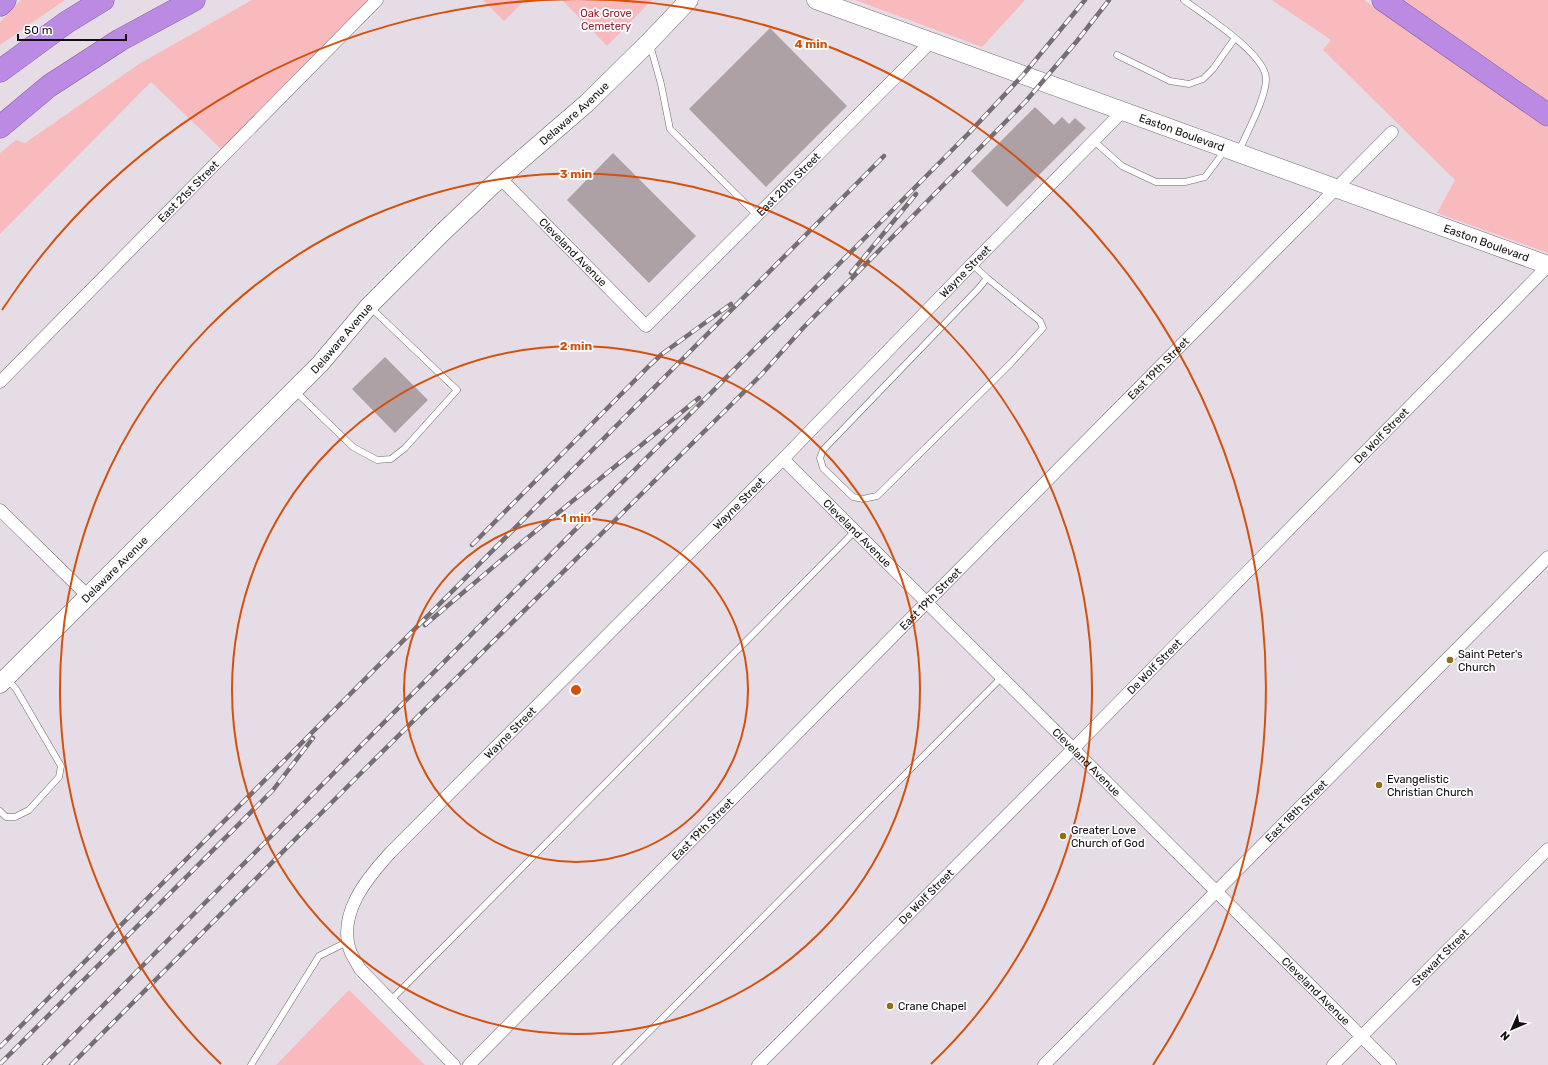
<svg xmlns="http://www.w3.org/2000/svg" width="1548" height="1065" viewBox="0 0 1548 1065" font-family="Rubik,sans-serif">
	<rect width="100%" height="100%" fill="#e6dce5"/>
	<path fill="#f9babd" d="M21 0H65L0 45V22Z
		M252 0H371L222 150 151 82 0 234V153L16 140 25 143 139 64Z
		M483 0H525L504 21Z
		M562 0H652L607 46Z
		M855 0H1025L982 47Z
		M1272 0H1364L1548 128V253L1437 213 1455 180 1323 50 1331 40Z
		M1397 0H1548V106Z
		M349 990 425 1065H276Z"/>
	<path fill="#ada1a5" d="M770 28 847 106 766 187 689 109Z
		M1035 107 1054 125 1062 117 1069 124 1075 118 1086 128 1007 207 971 171Z
		M613 153 696 236 649 283 567 200Z
		M385 357 428 400 395 433 352 389Z"/>
	<g fill="none" stroke-linecap="round" stroke-linejoin="round">
		<defs>
			<path id="lane" d="M1184 0C1204 15 1266 54 1266 79 1266 98 1247 132 1239 151
				M650 45 661 84 670 129 757 215
				M1117 55 1170 81 1189 84 1203 79 1213 69 1235 38
				M1094 141 1122 166 1156 182H1185L1205 177 1226 149
				M972 264 987 278 979 288 823 450 820 458 823 468 853 497 863 499 877 496 1011 363 1043 328 1040 321 987 278
				M295 391 353 447 377 460 391 459 405 448 457 390 370 307
				M0 811 6 817H15L29 810 59 777 61 766 16 689 7 679
				M390 1001 855 531
				M251 1065 319 956 349 941
				M616 1065 1002 677"/>
			<g id="street">
				<path id="s1" d="M500 178 646 326 931 42"/>
				<path id="s2" d="M0 382 377 0"/>
				<path id="s3" d="M783 459 1390 1065"/>
				<path d="M0 510 88 596"/>
				<path id="s4" d="M454 1065 360 969C357 964 354 958 351 953 336 915 367 878 391 852L783 459 972 264 1123 111"/>
				<path id="s5" d="M469 1065 1392 132"/>
				<path id="s6" d="M758 1065 1073 749 1548 266"/>
				<path id="s7" d="M1044 1065 1548 557"/>
				<path id="s8" d="M1333 1065 1548 849"/>
			</g>
			<g id="secondary">
				<path id="s9" d="M816 0 1548 265"/>
				<path id="s10" d="M0 684 320 364 369 306 443 232 500 178 587 103 649 42 689 0"/>
			</g>
			<path id="highway" d="M1383 0 1548 115
				M0 5 5 0
				M0 71 67 22 103 0
				M0 127 49 86 120 40 194 0"/>
		</defs>
		<use href="#lane" stroke="#70676f" stroke-width="7"/>
		<use href="#street" stroke="#70676f" stroke-width="13"/>
		<use href="#secondary" stroke="#70676f" stroke-width="19"/>
		<use href="#highway" stroke="#805f9a" stroke-width="23"/>
		<use href="#lane" stroke="#fff" stroke-width="6"/>
		<use href="#street" stroke="#fff" stroke-width="12"/>
		<use href="#secondary" stroke="#fff" stroke-width="18"/>
		<use href="#highway" stroke="#bb8be4" stroke-width="22"/>
		<defs>
			<path id="rail" d="M851 273 916 194
				M472 545 650 365 662 354 731 304
				M425 625 526 539 699 398
				M0 1047 884 156
				M0 1064 273 790 313 738
				M44 1065 968 134 1023 75 1085 0
				M71 1065 364 770 761 375 803 328 1026 101 1077 41 1109 0"/>
		</defs>
		<use href="#rail" stroke="#756e74" stroke-width="4.5"/>
		<use href="#rail" stroke="#fff" stroke-width="3" stroke-dasharray="9" stroke-linecap="butt"/>
	</g>
	<g fill="none" stroke="#d2510c" stroke-width="2">
		<circle cx="576" cy="690" r="172"/>
		<circle cx="576" cy="690" r="344"/>
		<path d="M221 1064A516 516 0 1 1 931 1064"/>
		<path d="M2 310A688 688 0 0 1 1153 1065"/>
	</g>
	<g fill="#926e15" stroke="#fff" stroke-width="1.5">
		<circle cx="1450" cy="660" r="4"/>
		<circle cx="1379" cy="785" r="4"/>
		<circle cx="1063" cy="836" r="4"/>
		<circle cx="890" cy="1006" r="4"/>
	</g>
	<g text-anchor="middle" stroke-width="3.5" stroke-linejoin="round" paint-order="stroke">
		<g font-size="11" fill="#912135" stroke="#fff">
			<text x="606" y="17">Oak Grove<tspan x="606" dy="13">Cemetery</tspan></text>
		</g>
		<g font-size="11" fill="#110d10" stroke="#fff">
			<text dy="4" stroke="none"><textPath href="#s10" startOffset="810">Delaware Avenue</textPath></text>
			<text dy="4" stroke="none"><textPath href="#s9" startOffset="389">Easton Boulevard</textPath></text>
			<text dy="4" stroke="none"><textPath href="#s1" startOffset="409">East 20th Street</textPath></text>
			<text dy="4" stroke="none"><textPath href="#s2" startOffset="268">East 21st Street</textPath></text>
			<text dy="4" stroke="none"><textPath href="#s9" startOffset="713">Easton Boulevard</textPath></text>
			<text dy="4" stroke="none"><textPath href="#s1" startOffset="104">Cleveland Avenue</textPath></text>
			<text dy="4" stroke="none"><textPath href="#s4" startOffset="1084">Wayne Street</textPath></text>
			<text dy="4" stroke="none"><textPath href="#s10" startOffset="486">Delaware Avenue</textPath></text>
			<text dy="4" stroke="none"><textPath href="#s5" startOffset="980">East 19th Street</textPath></text>
			<text dy="4" stroke="none"><textPath href="#s6" startOffset="886">De Wolf Street</textPath></text>
			<text dy="4" stroke="none"><textPath href="#s4" startOffset="760">Wayne Street</textPath></text>
			<text dy="4" stroke="none"><textPath href="#s3" startOffset="105">Cleveland Avenue</textPath></text>
			<text dy="4" stroke="none"><textPath href="#s10" startOffset="162">Delaware Avenue</textPath></text>
			<text dy="4" stroke="none"><textPath href="#s5" startOffset="656">East 19th Street</textPath></text>
			<text dy="4" stroke="none"><textPath href="#s6" startOffset="562">De Wolf Street</textPath></text>
			<text dy="4" stroke="none"><textPath href="#s4" startOffset="436">Wayne Street</textPath></text>
			<text dy="4" stroke="none"><textPath href="#s3" startOffset="429">Cleveland Avenue</textPath></text>
			<text dy="4" stroke="none"><textPath href="#s7" startOffset="358">East 18th Street</textPath></text>
			<text dy="4" stroke="none"><textPath href="#s5" startOffset="332">East 19th Street</textPath></text>
			<text dy="4" stroke="none"><textPath href="#s6" startOffset="238">De Wolf Street</textPath></text>
			<text dy="4" stroke="none"><textPath href="#s8" startOffset="152">Stewart Street</textPath></text>
			<text dy="4" stroke="none"><textPath href="#s3" startOffset="753">Cleveland Avenue</textPath></text>
		</g>
		<g font-size="11" fill="#110d10" stroke="#fff" text-anchor="start">
			<text x="1458" y="658">Saint Peter's<tspan x="1458" dy="13">Church</tspan></text>
			<text x="1387" y="783">Evangelistic<tspan x="1387" dy="13">Christian Church</tspan></text>
			<text x="1071" y="834">Greater Love<tspan x="1071" dy="13">Church of God</tspan></text>
			<text x="898" y="1010">Crane Chapel</text>
		</g>
	</g>
	<circle cx="576" cy="690" r="6" fill="#d2510c" stroke="#fff" stroke-width="2"/>
	<g font-size="12" text-anchor="middle" font-weight="bold" fill="#d2510c" stroke="#fff" stroke-width="3.5" stroke-linejoin="round" paint-order="stroke">
		<text x="811" y="48">4 min</text>
		<text x="576" y="178">3 min</text>
		<text x="576" y="350">2 min</text>
		<text x="576" y="522">1 min</text>
	</g>
	<g transform="translate(1512 1029) rotate(225)" stroke="#ffffff" stroke-width="3" paint-order="stroke">
	<path d="M0-3L7 15L0 10L-7 15Z" fill="#110d10"/>
	<text y="-6" font-size="11" font-weight="bold" text-anchor="middle" fill="#110d10">N</text>
	</g>
	<path d="M18 34v6h108v-6" fill="none" stroke="#110d10" stroke-width="2"/>
	<text x="24" y="34" font-size="12" fill="#110d10" stroke="#ffffff" stroke-width="3" paint-order="stroke">50 m</text>
</svg>
